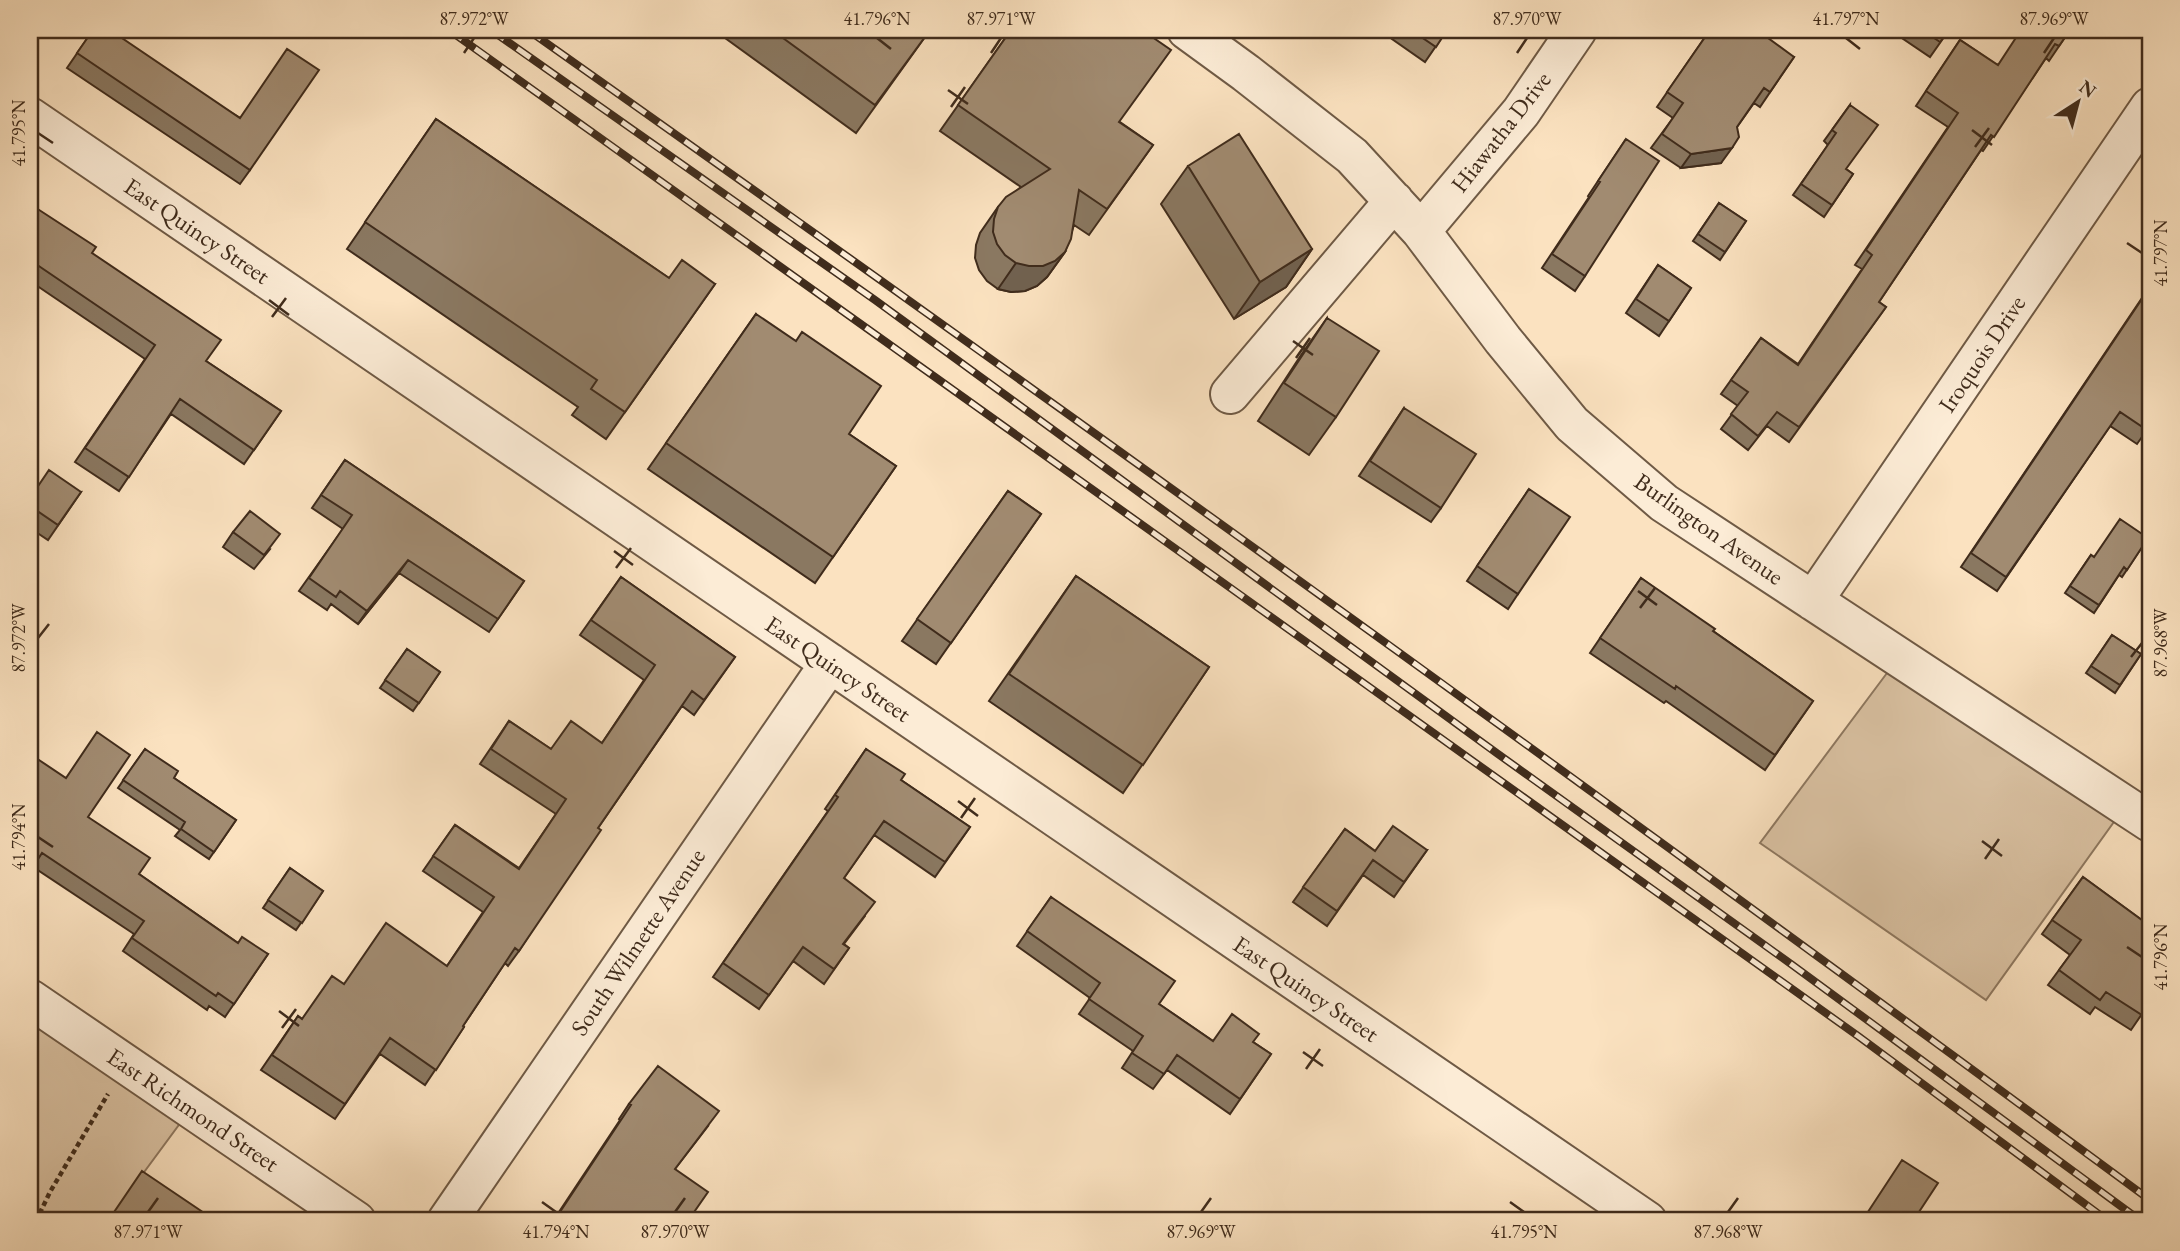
<svg xmlns="http://www.w3.org/2000/svg" width="2180" height="1251" viewBox="0 0 2180 1251" font-family="'EB Garamond',serif">
	<rect width="100%" height="100%" fill="#fbe2c0"/>
	<filter id="stains"><feTurbulence type="fractalNoise" baseFrequency=".00286" numOctaves="4"/><feColorMatrix values="0 0 0 0 .2 0 0 0 0 .09 0 0 0 0 .02 0 0 0 .5 -.17"/></filter>
	<radialGradient id="worn" r=".72"><stop offset=".6" stop-color="#630" stop-opacity="0"/><stop offset="1" stop-color="#630" stop-opacity=".3"/></radialGradient>
	<path fill="#dbc3a4" stroke="#8e7860" stroke-width="2" d="M1890 669 2116 819 1986 1000 1760 843Z
		M30 1018 181 1122 108 1221H30Z"/>
	<g fill="none" stroke-linecap="round" stroke-linejoin="round">
		<defs>
			<path id="minor" d="M1187 30 1246 73 1352 156 1421 231 1503 340 1572 424 1664 503 2150 822
				M30 117 1647 1221
				M1421 231 1521 112 1577 30
				M1230 394 1394 201
				M1813 601 2150 107
				M30 999 356 1221
				M447 1221 830 663"/>
		</defs>
		<use href="#minor" stroke="#6f5a45" stroke-width="42"/>
		<path stroke="#402c1c" stroke-width="4.5" stroke-dasharray="5 3.5" stroke-linecap="butt" d="M36 1221 50 1192 108 1094"/>
		<use href="#minor" stroke="#fcecd6" stroke-width="38"/>
		<defs>
			<path id="rail" d="M449 30 1858 1036 2108 1221
				M491 30 875 300 1498 754 1791 964 2141 1221
				M528 30C1073 415 1613 805 2150 1200"/>
		</defs>
		<use href="#rail" stroke="#402c1c" stroke-width="8"/>
		<use href="#rail" stroke="#fcecd6" stroke-width="5" stroke-dasharray="16" stroke-linecap="butt"/>
	</g>
	<path fill="#8a7861" stroke="#402c1c" stroke-width="2" d="M93 30 240 118 250 170 240 184 67 68Z
		M714 30H930L856 133Z
		M1011 30 1120 122 1153 145 1089 235 1074 225 1065 252 1047 277 1037 286 1025 291 1011 292 998 289 987 281 979 270 975 258 976 245 980 233 998 207 1021 187 940 131Z
		M1399 30H1447L1425 62 1392 39Z
		M1710 30 1794 57 1760 107 1754 103 1737 127 1721 163 1681 168 1651 148 1673 118 1657 107Z
		M1890 30H1949L1930 57Z
		M2070 30 2049 61 2046 58 1983 151 1981 150 1879 302 1886 307 1789 442 1767 426 1748 450 1721 429 1738 406 1721 394 1761 338 1798 364 1862 269 1855 265 1948 127 1916 106 1960 40 1997 65Z
		M1850 105 1846 169 1853 174 1824 217 1793 195 1828 145 1824 141Z
		M436 119 669 278 715 284 606 439 572 415 578 407 347 249Z
		M1626 139 1585 276 1575 291 1542 268 1589 197 1588 196Z
		M1188 166 1312 249 1286 287 1234 319 1161 204Z
		M1719 203 1746 221 1720 260 1693 241Z
		M30 204 92 253 206 361 281 411 244 464 171 414 119 491 75 462 145 359 30 281Z
		M1658 265 1691 288 1659 336 1626 313Z
		M2150 286V428L2149 427 2137 444 2110 426 1997 591 1961 567Z
		M756 314 849 434 896 466 815 583 648 469Z
		M1327 318 1336 417 1309 455 1258 421 1301 355Z
		M1404 408 1441 508 1431 522 1359 476Z
		M345 460 524 581 489 632 399 573 358 624 331 604 327 610 299 591 343 529 312 508Z
		M1529 489 1518 594 1508 609 1467 581Z
		M1008 491 1041 514 936 664 902 641Z
		M81 492 48 540 30 528V498Z
		M233 532 270 549 254 569 223 547Z
		M2148 538 2122 577 2119 575 2094 613 2065 593 2091 555 2094 557Z
		M1076 576 1209 667 1123 793 989 701Z
		M621 577 735 657 694 715 682 706 598 828 519 951 508 966 505 963 463 1026 464 1027 425 1085 380 1054 335 1119 261 1070 298 1016 302 1019 344 984 447 966 483 912 423 871 455 825 519 868 556 814 480 764 509 721 551 749 602 743 644 680 580 635Z
		M1641 578 1713 631 1813 701 1765 770 1666 701 1664 703 1590 653Z
		M2112 635 2141 654 2115 693 2086 673Z
		M407 649 440 672 413 711 380 688Z
		M145 749 174 778 236 820 209 859 175 836 180 830 118 788Z
		M866 749 901 780 970 827 935 877 874 835 844 878 865 916 844 944 849 948 824 984 793 961 759 1009 713 977 828 811 825 809Z
		M30 754 88 817 139 874 238 943 268 954 225 1017 209 1006 207 1010 123 951 134 934 33 867 30 872Z
		M1345 829 1375 851 1427 850 1394 897 1363 875 1327 926 1293 902Z
		M290 868 323 891 296 930 263 908Z
		M2083 877 2150 926V1011L2146 1008 2131 1030 2095 1007 2090 1014 2048 985 2070 955 2042 934Z
		M1051 897 1159 1004 1213 1041 1253 1042 1271 1054 1230 1114 1167 1070 1153 1089 1122 1068 1133 1051 1079 1014 1090 998 1017 946Z
		M629 1104 708 1126 675 1169 690 1218 553 1221 620 1120 619 1119Z"/>
	<path fill="#71614f" stroke="#402c1c" stroke-width="2" d="M1732 148 1721 163 1681 168 1691 154Z
		M1312 249 1286 287 1234 319 1260 282Z
		M1065 252 1047 277 1037 286 1025 291 1011 292 998 289 1016 263Z
		M408 560 399 573 358 624 367 611Z"/>
	<path fill="#a18b71" stroke="#402c1c" stroke-width="2" d="M93 30H110L240 118 287 49 319 70 250 170 77 53Z
		M772 30H930L875 105Z
		M1011 30H1142L1171 50 1119 122 1153 145 1107 209 1079 190 1071 239 1065 252 1055 261 1043 266H1029L1016 263 1005 255 997 244 993 232 994 219 998 207 1006 197 1050 169 958 105Z
		M1411 30H1447L1436 47Z
		M1710 30H1757L1794 57 1770 92 1764 88 1737 127 1739 137 1732 148 1691 154 1662 134 1683 103 1667 92Z
		M1922 30H1949L1940 42Z
		M2021 30H2070L2059 46 2055 44 1994 137 1991 135 1879 302 1886 307 1799 427 1777 412 1758 436 1731 414 1748 392 1731 380 1761 338 1798 365 1872 255 1866 250 1958 113 1926 91 1960 40 1998 65Z
		M1850 105 1878 125 1846 169 1853 174 1832 205 1801 184 1836 133 1832 130Z
		M436 119 669 278 682 260 715 284 625 412 591 389 597 380 365 222Z
		M1239 134 1312 249 1260 282 1188 166Z
		M1626 139 1659 161 1585 276 1552 254 1600 182 1598 181Z
		M1719 203 1746 221 1725 252 1698 234Z
		M30 204 96 247 92 253 221 340 206 361 281 411 254 450 180 399 129 477 85 448 155 345 30 260Z
		M1658 265 1691 288 1669 321 1636 299Z
		M2150 287V425L2147 430 2120 412 2006 577 1971 553Z
		M756 314 796 341 802 332 881 386 849 434 896 466 833 557 666 443Z
		M1327 318 1379 351 1336 417 1284 383Z
		M1404 408 1476 454 1441 508 1370 461Z
		M345 460 524 581 498 619 408 560 367 611 340 591 336 597 309 578 352 515 321 495Z
		M49 470 81 492 58 525 30 506V498Z
		M1529 489 1570 517 1518 594 1477 566Z
		M1008 491 1041 514 951 643 917 619Z
		M250 511 280 534 264 555 233 532Z
		M2120 519 2148 538 2127 570 2124 567 2099 605 2070 586 2091 555 2094 557Z
		M1076 576 1209 667 1143 765 1009 674Z
		M621 577 735 657 704 700 692 691 598 828 601 830 519 951 515 948 463 1026 464 1027 436 1070 390 1038 345 1104 272 1055 298 1016 302 1019 332 976 344 984 386 923 447 966 494 897 433 856 455 825 519 869 566 799 491 749 509 721 551 749 571 721 602 743 655 665 591 620Z
		M1641 578 1715 629 1713 631 1813 701 1775 755 1676 686 1675 689 1600 638Z
		M2112 635 2141 654 2120 685 2091 666Z
		M407 649 440 672 419 703 385 680Z
		M30 699 37 705 30 715Z
		M97 732 130 755 88 817 150 858 139 874 238 943 242 937 268 954 234 1004 218 993 216 996 132 938 144 921 42 853 31 870 30 869V754L66 778Z
		M145 749 178 771 174 778 236 820 214 852 181 829 185 822 123 780Z
		M866 749 905 774 901 780 970 827 945 862 884 821 844 878 875 902 843 944 849 948 834 969 803 947 769 995 723 963 838 797 835 795Z
		M1393 826 1427 850 1404 882 1373 860 1337 911 1303 887 1345 829 1375 851Z
		M290 868 323 891 302 923 268 900Z
		M2083 877 2150 926V1002L2142 1015 2106 992 2100 1000 2059 970 2081 940 2052 920Z
		M1051 897 1175 981 1159 1004 1213 1041 1232 1014 1259 1034 1253 1042 1271 1054 1240 1099 1177 1055 1164 1074 1132 1053 1143 1036 1089 999 1100 983 1027 931Z
		M658 1066 719 1111 675 1169 708 1192 690 1218 695 1221H554L631 1105 629 1104Z
		M1902 1160 1938 1183 1913 1221H1862Z
		M142 1171 216 1221H108Z"/>
	<path fill="none" stroke="#402c1c" stroke-width="2.5" d="M877 38 891 49M1846 38 1860 49M464 53 474 38M991 53 1001 38M1517 53 1527 38M2044 53 2054 38M948 90 968 104M951 107 965 87M1972 130 1992 145M38 133 53 143M1975 147 1989 128M2127 243 2142 253M269 300 289 315M272 317 286 298M1293 341 1313 355M1296 358 1310 338M614 551 633 565M616 568 631 548M1638 591 1657 605M1640 608 1655 588M38 638 49 624M2131 657 2142 643M958 801 978 816M961 818 975 798M38 837 53 847M1982 841 2002 856M1985 859 1999 839M2127 947 2142 957M279 1011 299 1026M282 1028 296 1009M1303 1052 1323 1066M1306 1069 1320 1049M542 1202 556 1212M1510 1202 1524 1212M148 1212 158 1198M675 1212 685 1198M1201 1212 1211 1198M1728 1212 1738 1198"/>
	<g text-anchor="middle" stroke-width="6" stroke-linejoin="round" paint-order="stroke">
		<g font-size="24" fill="#402c1c" stroke="#fcecd6">
			<text transform="translate(1501 132) rotate(-52)" y="8">Hiawatha Drive</text>
			<text transform="translate(197 231) rotate(34)" y="8">East Quincy Street</text>
			<text transform="translate(1982 354) rotate(-56)" y="8">Iroquois Drive</text>
			<text transform="translate(1709 529) rotate(35)" y="8">Burlington Avenue</text>
			<text transform="translate(838 669) rotate(34)" y="8">East Quincy Street</text>
			<text transform="translate(638 942) rotate(-56)" y="8">South Wilmette Avenue</text>
			<text transform="translate(1306 989) rotate(34)" y="8">East Quincy Street</text>
			<text transform="translate(193 1110) rotate(34)" y="8">East Richmond Street</text>
		</g>
	</g>
	<rect width="2180" height="1251" fill="none" stroke="#fbe2c0" stroke-width="77"/>
	<g transform="translate(2078 102) rotate(36)" stroke="#fcecd6" stroke-width="5" paint-order="stroke">
	<path d="M0-5L12 26L0 18L-12 26Z" fill="#402c1c"/>
	<text y="-10" font-size="19" font-weight="bold" text-anchor="middle" fill="#402c1c">N</text>
	</g>
	<rect x="38" y="38" width="2104" height="1174" fill="none" stroke="#402c1c" stroke-width="2.5"/>
	<g font-size="18" text-anchor="middle" fill="#402c1c">
		<text x="474" y="25">87.972°W</text>
		<text x="877" y="25">41.796°N</text>
		<text x="1001" y="25">87.971°W</text>
		<text x="1527" y="25">87.970°W</text>
		<text x="1846" y="25">41.797°N</text>
		<text x="2054" y="25">87.969°W</text>
		<text transform="translate(19 133) rotate(-90)" y="6">41.795°N</text>
		<text transform="translate(2161 253) rotate(-90)" y="6">41.797°N</text>
		<text transform="translate(19 638) rotate(-90)" y="6">87.972°W</text>
		<text transform="translate(2161 643) rotate(-90)" y="6">87.968°W</text>
		<text transform="translate(19 837) rotate(-90)" y="6">41.794°N</text>
		<text transform="translate(2161 957) rotate(-90)" y="6">41.796°N</text>
		<text x="148" y="1238">87.971°W</text>
		<text x="556" y="1238">41.794°N</text>
		<text x="675" y="1238">87.970°W</text>
		<text x="1201" y="1238">87.969°W</text>
		<text x="1524" y="1238">41.795°N</text>
		<text x="1728" y="1238">87.968°W</text>
	</g>
	<rect width="100%" height="100%" filter="url(#stains)"/>
	<rect width="100%" height="100%" fill="url(#worn)"/>
</svg>
